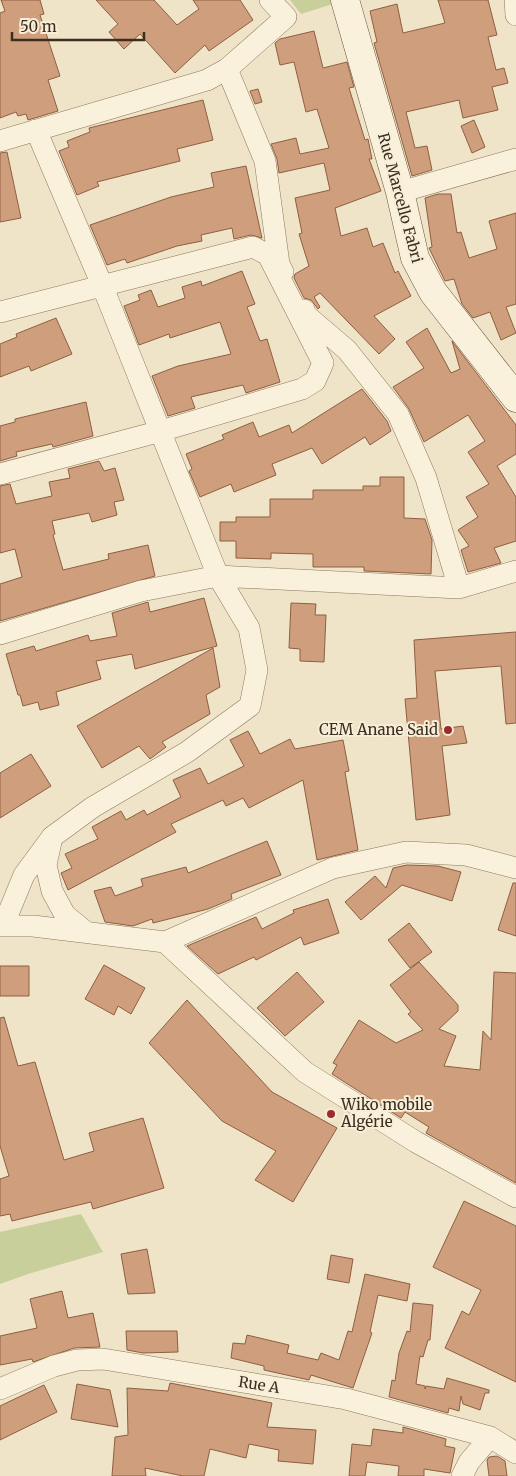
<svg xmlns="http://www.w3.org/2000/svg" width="516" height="1476" viewBox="0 0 516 1476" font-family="Merriweather,serif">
	<rect width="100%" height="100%" fill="#f0e4c8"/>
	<path fill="#c9cf9b" d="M290 0H335L336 3 301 14Z
		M81 1214 103 1252 28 1274 0 1284V1232Z"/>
	<path fill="#cf9f7d" stroke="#8d5f41" d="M1 0H40L44 14 40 15 60 76 48 80 58 111 28 120 26 114 18 116 16 112 0 118V13L5 11Z
		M96 0H154L177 25 199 9 193 0H240L253 20 209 51 205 45 175 73 140 34 124 49 109 32 118 24Z
		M438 0H488L497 35 488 37 496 70 504 68 508 83 492 87 498 110 463 118 459 100 406 112 415 148 427 146 432 170 412 176 374 43 377 42 370 11 397 4 403 33 445 23Z
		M314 31 323 68 347 62 354 87 349 88 365 140 368 139 372 159H369L381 191 335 208 341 236 367 228 373 247 383 243 395 273 398 271 411 296 374 316 395 339 379 354 320 293 314 297 320 307 318 309 311 300 304 298 294 278 295 274 309 266 299 234 302 233 295 198 330 190 324 163 279 173 277 159 271 144 296 138 300 154 329 148 317 109 306 112 294 62 280 65 275 43 280 39Z
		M258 89 262 102 255 104 250 91Z
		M203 100 213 140 177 149 180 161 97 182 99 186 77 195 59 151 69 147 67 141 90 132 89 128Z
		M474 120 485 147 472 153 461 126Z
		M7 152 21 218 0 222V153Z
		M246 166 262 238 251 235 234 239 232 228 201 235 202 241 177 246 127 263 125 259 107 265 90 225 171 197 214 187 211 173Z
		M438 194H451L457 233 461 232 469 258 497 249 489 221 516 213V304L506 307 516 333 501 340 490 312 473 318 462 304 454 279 445 281 429 248 432 247 425 198Z
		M242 271 255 304 247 307 260 341 267 339 280 382 246 393 243 385 191 397 195 408 168 416 152 376 178 366 231 354 220 322 170 338 169 334 139 345 124 306 140 300 138 295 151 290 158 307 185 298 182 287 201 281 202 286Z
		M56 318 72 354 31 371 29 366 0 377V344L17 337 16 334Z
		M427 328 451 373 460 369 452 341 516 425V454L497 466 516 497V541L494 548 501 563 468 572 461 550 469 546 458 530 478 517 466 497 489 484 468 452 485 441 468 415 424 442 409 409 393 387 424 368 406 342Z
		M362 389 387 421 391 431 370 445 365 437 322 464 312 448 272 464 276 475 234 492 231 484 200 497 189 471 192 469 186 454 224 439 222 435 253 422 259 437 289 425 292 433Z
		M86 402 93 436 53 447 52 444 16 452 17 456 0 461V426L15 422V419Z
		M99 461 104 471 115 468 124 500 114 502 117 515 92 522 89 513 52 521 55 534 53 535 63 570 109 559 108 554 148 545 155 576 0 621V584L22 577 15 549 0 553V486L10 484 16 504 52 496 49 482 70 478 68 469Z
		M380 477H404V518L425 519 432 540 431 574 364 571V567H313V554L271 553V559L236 558V541H220V522H236V517H270V499H313V490H363V486H380Z
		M204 598 217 646 135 669 132 654 96 661 101 679 56 692 59 705 40 710 38 702 23 706 20 695H18L6 654 34 646 36 651 88 635 90 641 117 636 112 613 148 602 150 612Z
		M291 603 316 604 315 615H326L324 662 300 661V649L289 648Z
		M516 632V723L506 724 501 666 435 671 441 729 463 726 467 743 442 746 450 815 416 820 405 699 417 698 414 640Z
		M213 648 220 687 206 695 210 714 162 742 166 747 150 759 139 746 102 768 77 726Z
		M248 731 260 754 290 739 295 749 343 740 349 771 345 772 358 850 317 860 303 780 249 808 243 798 226 806 223 800 171 824 176 832 68 890 61 873 72 868 65 854 98 839 92 827 121 811 126 820 144 810 147 815 181 797 173 780 200 768 208 784 244 766 230 740Z
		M31 754 51 786 0 818V773Z
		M267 841 281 875 231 894 232 899 208 909 153 923 152 919 133 926 105 922 94 891 111 887 115 896 143 886 141 879 186 867 188 873Z
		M407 865 438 866 461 872 452 901 402 885 361 920 345 902 375 876 386 888 393 868Z
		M513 883H516V936L498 930Z
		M328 899 339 933 304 945 301 937 256 960 254 957 218 974 187 946 256 917 262 929 294 913 293 910Z
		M409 923 432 952 410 968 388 940Z
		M419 962 458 1005V1011L439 1029 456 1036 444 1066 480 1070 483 1031 491 1040 494 972 516 973V1183L426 1133 429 1127 405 1112 401 1118 332 1074 337 1065 333 1063 359 1020 396 1043 423 1030 408 1014 411 1012 390 985Z
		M104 965 145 988 131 1014 118 1006 114 1015 85 999Z
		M0 966H29V996H0Z
		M297 972 324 1002 285 1036 257 1008Z
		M187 1000 272 1092 337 1128 293 1202 255 1180 276 1151 222 1121 149 1043Z
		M4 1017 18 1066 35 1062 64 1160 94 1151 89 1133 143 1118 164 1188 93 1209 91 1202 12 1221 10 1214 0 1216V1179L9 1176 0 1146V1018Z
		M464 1201 516 1226V1382L445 1348 462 1311 469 1315 481 1290 433 1267Z
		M147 1249 155 1293 128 1294 121 1254Z
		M331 1255 353 1259 349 1283 327 1279Z
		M365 1274 410 1284 407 1301 378 1295 370 1332 372 1333 353 1388 311 1375 309 1380 264 1370V1366L231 1358 233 1343 245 1344 247 1335 289 1345 287 1353 318 1360 321 1353 339 1360 348 1331 352 1332Z
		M62 1291 68 1318 93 1313 100 1347 74 1348 33 1362 32 1359 0 1365V1336L37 1328 30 1299Z
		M413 1303 433 1305 430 1340H428L423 1357 420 1356 416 1384 425 1386V1389L426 1386 444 1389 447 1378 489 1390V1393H485L480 1410 463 1404 461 1396 459 1411 449 1408 448 1413 389 1397 392 1380 395 1381 399 1353 407 1331 410 1332Z
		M126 1331H177L178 1352 143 1353 127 1350Z
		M170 1383 272 1403 267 1427 316 1430 313 1464 278 1461 279 1450 249 1444 246 1458 210 1449 204 1476H183L145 1468 146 1476H112L115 1437 128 1435 127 1388 168 1391Z
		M77 1384 110 1390 118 1427 71 1419Z
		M44 1385 57 1412 0 1440V1406Z
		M403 1427 446 1439 445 1446 455 1448 450 1473 424 1469V1476H398L399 1466 367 1462 365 1476H349L352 1444 371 1446 373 1429 403 1433Z
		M497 1456 505 1461 507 1476H489L487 1460 489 1457Z"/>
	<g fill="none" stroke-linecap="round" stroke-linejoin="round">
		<defs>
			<path id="street" d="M270 0 286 17 227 69 265 161 279 264 283 272
				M515 0 516 15
				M0 141 207 80 227 69
				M400 192 516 159
				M304 310 306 315 347 350 398 414 426 478 459 588
				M0 312 253 247 268 255 323 363 315 381 302 389 161 431 0 474
				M0 634 141 591 218 576 459 588 516 571
				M51 842 46 865 52 891 65 915 86 932
				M0 926H33L165 942 333 868 406 852 466 855 516 868
				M3 926 24 875 52 837 93 807 187 752 250 706 257 670 249 628 218 576 102 285 36 130
				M165 942 305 1072 416 1142 516 1197
				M0 1389 54 1366 77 1360 103 1359 346 1399 490 1437 516 1453
				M462 1476 469 1462 490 1437"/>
			<path id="secondary" d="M345 0 400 192 415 258 433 292 516 398"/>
		</defs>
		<use href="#street" stroke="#8d765c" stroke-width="22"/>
		<use href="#secondary" stroke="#6f573f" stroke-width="29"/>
		<use href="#street" stroke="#faf1dc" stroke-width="21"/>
		<use href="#secondary" stroke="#faf1dc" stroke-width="28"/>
	</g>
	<g fill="#9e2a2b" stroke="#f7eed8" stroke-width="2">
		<circle cx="448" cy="730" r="5"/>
		<circle cx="331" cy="1114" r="5"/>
	</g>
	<g text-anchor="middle" stroke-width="4" stroke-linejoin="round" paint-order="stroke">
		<g font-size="15" fill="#3d2e20" stroke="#f7eed8">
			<text transform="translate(400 198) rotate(75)" y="5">Rue Marcello Fabri</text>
			<text transform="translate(259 1385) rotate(9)" y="5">Rue A</text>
		</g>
		<g font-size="15" fill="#3d2e20" stroke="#f7eed8" text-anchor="end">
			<text x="438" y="735">CEM Anane Said</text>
			<text x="341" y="1110" text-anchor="start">Wiko mobile<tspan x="341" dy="17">Algérie</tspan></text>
		</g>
	</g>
	<path d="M12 32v8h132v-8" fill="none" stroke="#3d2e20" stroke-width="2.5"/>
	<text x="20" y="32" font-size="15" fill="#3d2e20" stroke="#f7eed8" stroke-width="4" paint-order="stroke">50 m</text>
</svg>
